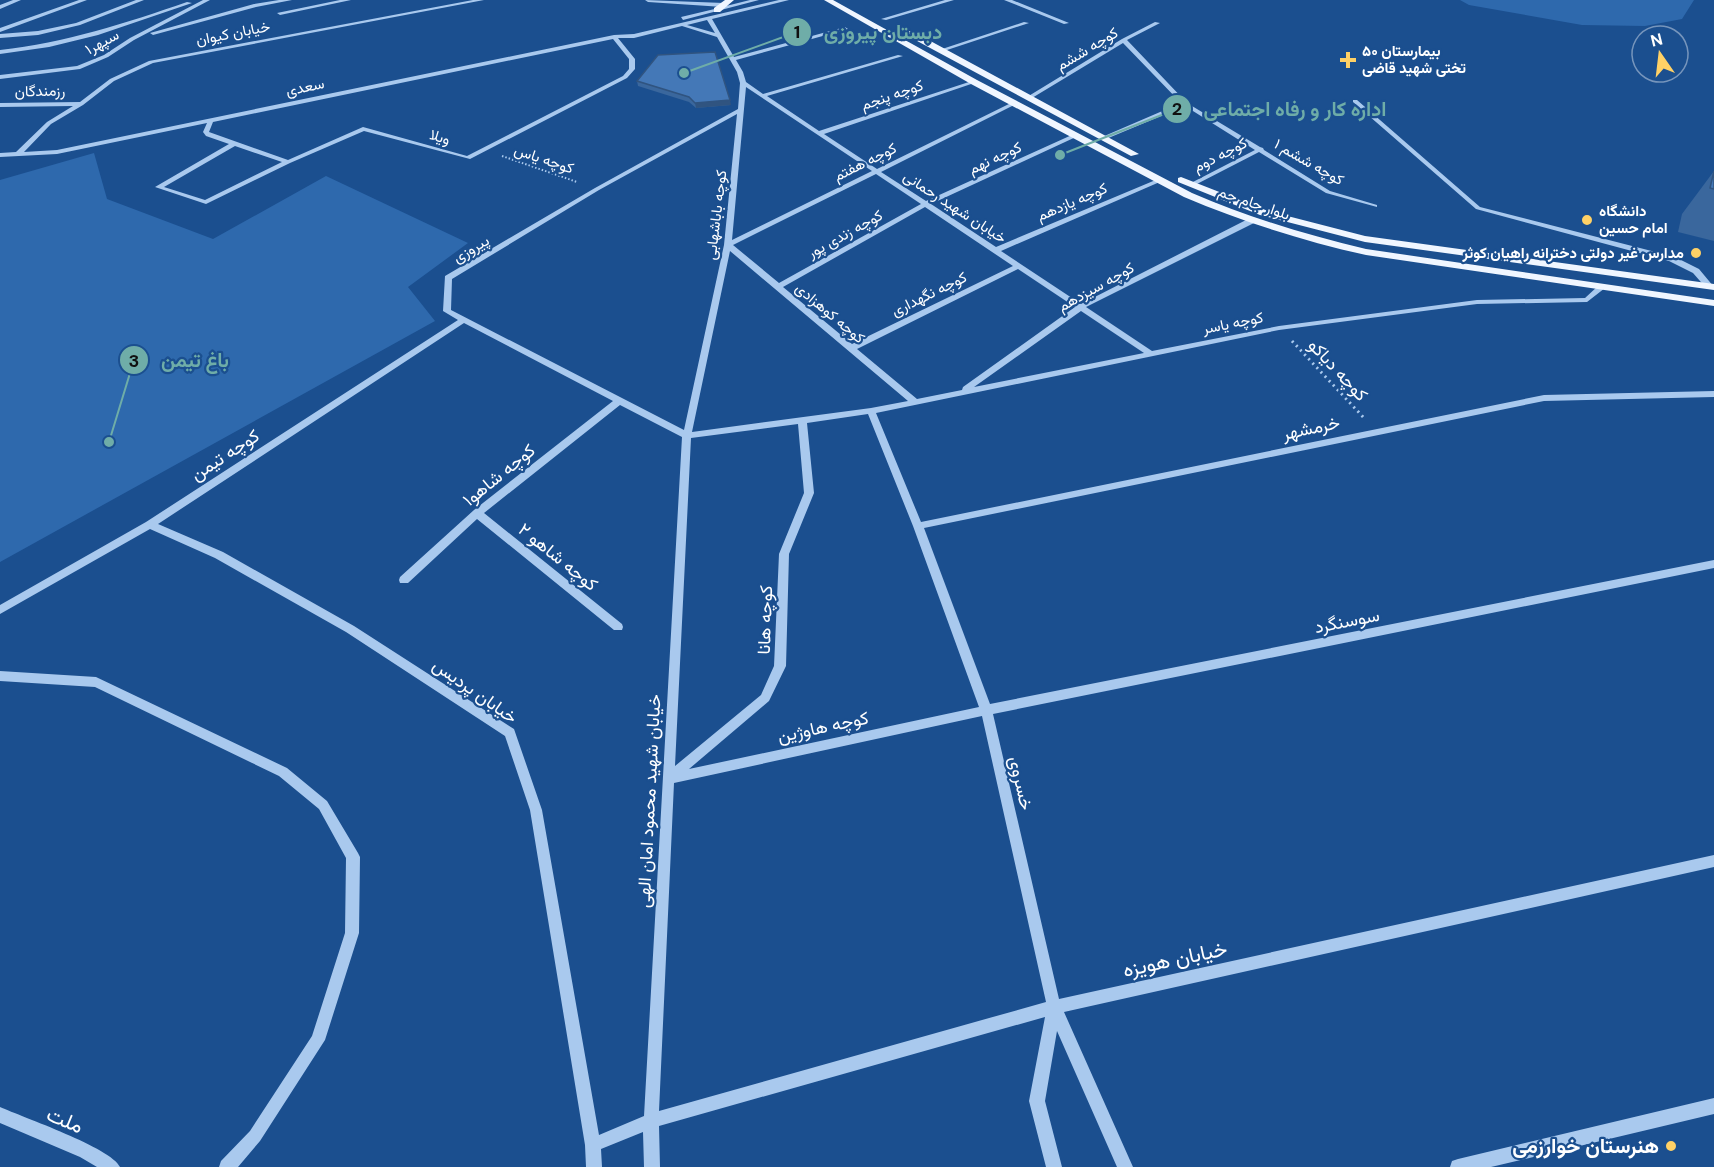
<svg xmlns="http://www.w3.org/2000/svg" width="1714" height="1167" viewBox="0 0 1714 1167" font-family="'DM Sans',Vazirmatn,sans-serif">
	<rect width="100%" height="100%" fill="#1b4f8f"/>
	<path fill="#2e69ad" d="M1460 0H1694L1682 19 1645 26 1582 25 1469 5Z
		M94 153 107 199 213 239 326 176 468 243 408 287 435 321 0 562V180Z"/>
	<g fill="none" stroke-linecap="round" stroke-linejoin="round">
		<path stroke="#a9c9ee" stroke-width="2" stroke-dasharray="1.5 2" stroke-linecap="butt" d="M502 156 577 182"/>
		<path stroke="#a9c9ee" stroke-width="3" stroke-dasharray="2 4" stroke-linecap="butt" d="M1292 341 1365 419"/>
		<path fill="#a9c9ee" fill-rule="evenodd" d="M13 0H21L0 9V5Z
			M79 0H87L0 32V28Z
			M136 0H144L80 25 38 35 0 38V34L38 31 76 23Z
			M203 0H210L134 40 108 57 80 69 0 79V75L77 66 104 55 130 38Z
			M279 0H292L256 7 153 35 150 33 254 4Z
			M340 0H351L280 15 277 13Z
			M473 0H484L153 63 114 81 83 105 51 124 24 152 57 150 614 35 634 34 779 0H789L712 19 734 57 845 27 848 29 736 60 743 72 746 82 763 94 898 55 903 56 767 96 819 131 972 81 977 82 824 134 877 169 1013 102 1018 103 881 172 926 201 1074 134H1078V136L931 204 996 247 1158 179H1162V181L1001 251 1081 304 1250 218H1256V222L1086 307 1152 351 1279 326 1477 300 1585 298 1598 286H1604L1605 288 1587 302 1477 304 1279 330 876 413 921 522 1544 395 1714 391V397L1544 401 924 528 990 704 1714 560V568L993 714 1059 999 1714 855V867L1064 1012 1133 1167H1117L1057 1031 1045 1101 1062 1167H1046L1029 1101 1045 1017 659 1126 660 1167H644L643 1132 601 1149 602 1167H586L585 1145 530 810 505 736 346 632 215 558 150 529 0 614V605L146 522 458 320 443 311 445 276 595 188 738 109 740 83 737 72 717 37 682 26 634 38H618L635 59V69L627 78 470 159 364 131 290 163 206 204 155 187 229 144 206 136 203 132 207 123 57 154 0 157V153L16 152 47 122 73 106 0 107V103L80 102 110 79 149 61ZM707 20 715 33 687 25ZM613 39 629 59V69L623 76 467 156 363 127 288 160 209 132 213 122ZM746 87 872 171 732 240ZM737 114 724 245 684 430 451 310 452 279 599 190ZM235 146 282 162 205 200 164 187ZM876 174 921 204 779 283 733 245ZM925 207 1013 266 852 344 783 287ZM730 251 908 401 871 408 692 432ZM1018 269 1075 307 963 387 962 390 917 399 857 349ZM1081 311 1144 353 974 387ZM464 323 613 401 474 510 400 577 399 580 400 583H408L477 519 614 630H622L623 627 622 624 484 513 620 405 682 437 644 1116 599 1135 542 810 514 729 354 626 223 552 158 524ZM868 414 913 526 979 707 689 769 769 701 786 666 789 554 814 493 807 423ZM798 424 804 493 779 554 774 666 761 695 675 766 691 438ZM982 716 1046 1002 659 1111 674 783Z
			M645 0 724 3 726 6 750 0H759L683 20 681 17 723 7 648 2Z
			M945 0H954L886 20 881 19Z
			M1004 0H1012L1069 23 1064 24Z
			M187 2 192 3 98 35 49 47 0 54V50C65 43 126 23 187 2Z
			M1024 22 1029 23 944 51 939 50Z
			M1155 22 1160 23 1127 40 1187 103 1260 147 1263 148 1264 150 1330 191 1377 205V207L1326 193 1259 152 1193 186H1189V184L1255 150 1185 106 1106 139H1102V137L1181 103 1123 43 1032 98 1027 97 1122 39Z
			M1353 100H1357L1480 207 1675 257 1699 269 1714 287 1710 289H1707L1693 273 1669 261 1476 209 1353 102Z
			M0 671 96 677 287 768 327 801 358 853 360 857 359 933 325 1040 260 1141 238 1167H219L221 1161 250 1131 312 1036 345 933 346 858 319 809 279 776 95 687 0 681Z
			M1714 1098V1114L1491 1167H1450L1452 1161 1458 1159Z
			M0 1107C22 1117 112 1148 120 1167H97L80 1157 0 1123Z"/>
		<path fill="#f0f6ff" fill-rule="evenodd" d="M725 0H734L720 12H714V8Z
			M824 0H833L977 80 1192 193C1248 217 1306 235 1366 249L1714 300V306L1366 255C1304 241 1243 222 1184 197L971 84Z
			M906 31H912L1139 154 1131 156 906 35Z
			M1181 177 1268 211 1365 236 1714 284V290L1365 242 1260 215 1178 182V178Z"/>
	</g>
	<path fill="#3a679d" d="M637 81 731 105 696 108 689 102 638 86Z
		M1714 171V241L1678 232 1682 214Z"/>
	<path fill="#305480" d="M730 100 731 105 696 108 695 103Z"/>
	<path fill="#4478b7" stroke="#305480" stroke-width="1.5" d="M715 52 730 100 695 103 689 97 637 81 658 55Z
		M1714 171V189L1710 188Z"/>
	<g fill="#ffd166" stroke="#1b4f8f" stroke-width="2">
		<path d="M1345 51h6v6h6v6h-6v6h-6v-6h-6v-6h6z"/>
		<circle cx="1587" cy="220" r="6"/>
		<circle cx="1696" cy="253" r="6"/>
		<circle cx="1671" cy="1146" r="6"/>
	</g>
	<g text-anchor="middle" stroke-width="4.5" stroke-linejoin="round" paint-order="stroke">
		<g font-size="15" fill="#fff" stroke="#1b4f8f">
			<text transform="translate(233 33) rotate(-11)" y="5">خیابان کیوان</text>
			<text transform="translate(102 42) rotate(-29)" y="5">سپهر۱</text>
			<text transform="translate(1087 49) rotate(-31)" y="5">کوچه ششم</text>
			<text transform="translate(305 87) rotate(-12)" y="5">سعدی</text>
			<text transform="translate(40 91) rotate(-1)" y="5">رزمندگان</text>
			<text transform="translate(892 95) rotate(-19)" y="5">کوچه پنجم</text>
			<text transform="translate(440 137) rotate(17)" y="5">ویلا</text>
			<text transform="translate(1220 155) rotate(-27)" y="5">کوچه دوم</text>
			<text transform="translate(995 158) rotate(-25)" y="5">کوچه نهم</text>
			<text transform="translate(544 159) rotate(19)" y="5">کوچه یاس</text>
			<text transform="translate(865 162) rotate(-26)" y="5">کوچه هفتم</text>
			<text transform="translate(1309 162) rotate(30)" y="5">کوچه ششم ۱</text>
			<text transform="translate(1072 202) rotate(-23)" y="5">کوچه یازدهم</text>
			<text transform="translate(1254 203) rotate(19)" y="5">بلوار جام جم</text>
			<text transform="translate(955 207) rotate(33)" y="5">خیابان شهید رحمانی</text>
			<text transform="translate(716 215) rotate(-83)" y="5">کوچه باباشهابی</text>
			<text transform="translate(845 234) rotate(-29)" y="5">کوچه زندی پور</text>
			<text transform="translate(471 249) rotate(-31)" y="5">پیروزی</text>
			<text transform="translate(1096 287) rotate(-29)" y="5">کوچه سیزدهم</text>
			<text transform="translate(929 294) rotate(-26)" y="5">کوچه نگهداری</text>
			<text transform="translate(830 313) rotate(40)" y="5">کوچه کوهزادی</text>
			<text transform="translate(1233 323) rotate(-11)" y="5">کوچه یاسر</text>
		</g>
		<g font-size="15" font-weight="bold" fill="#fff" stroke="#1b4f8f" text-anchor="start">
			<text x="1362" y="56">بیمارستان ۵۰<tspan x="1362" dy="17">تختی شهید قاضی</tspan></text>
			<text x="1599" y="216">دانشگاه<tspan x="1599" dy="17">امام حسین</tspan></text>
			<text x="1684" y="258" text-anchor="end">مدارس غیر دولتی دخترانه راهیان کوثر</text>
		</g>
		<g font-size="18" fill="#fff" stroke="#1b4f8f">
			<text transform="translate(1338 370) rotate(47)" y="6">کوچه دیاکو</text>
			<text transform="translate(1311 428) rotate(-12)" y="6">خرمشهر</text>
			<text transform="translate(225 455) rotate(-33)" y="6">کوچه تیمن</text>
			<text transform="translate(499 475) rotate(-39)" y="6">کوچه شاهو۱</text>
			<text transform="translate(558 557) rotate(39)" y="6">کوچه شاهو ۲</text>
			<text transform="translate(765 620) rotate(-88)" y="6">کوچه هانا</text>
			<text transform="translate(1347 621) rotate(-11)" y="6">سوسنگرد</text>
			<text transform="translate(475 691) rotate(35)" y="6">خیابان پردیس</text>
			<text transform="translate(823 727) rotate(-12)" y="6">کوچه هاوژین</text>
			<text transform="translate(1021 783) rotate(77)" y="6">خسروی</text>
			<text transform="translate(649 801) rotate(-87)" y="6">خیابان شهید محمود امان الهی</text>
		</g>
		<g font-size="21" fill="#fff" stroke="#1b4f8f">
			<text transform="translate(1175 959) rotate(-12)" y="7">خیابان هویزه</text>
			<text transform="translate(65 1120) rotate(23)" y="7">ملت</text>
		</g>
		<g font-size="21" font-weight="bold" fill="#fff" stroke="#1b4f8f" text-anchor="end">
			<text x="1659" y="1153">هنرستان خوارزمی</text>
		</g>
	</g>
	<path fill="none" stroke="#6fada8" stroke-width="2" d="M684 73L797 32M1060 155L1177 109M109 442L134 360"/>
	<g fill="#6fada8" stroke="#1b4f8f" stroke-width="2">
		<circle cx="684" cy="73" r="6"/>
		<circle cx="1060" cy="155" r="6"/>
		<circle cx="109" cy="442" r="6"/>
		<circle cx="797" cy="32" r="15"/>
		<circle cx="1177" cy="109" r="15"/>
		<circle cx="134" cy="360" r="15"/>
	</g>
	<g font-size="18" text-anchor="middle" font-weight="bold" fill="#111">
		<text x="797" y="38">1</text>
		<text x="1177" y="115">2</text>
		<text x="134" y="367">3</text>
	</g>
	<g font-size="20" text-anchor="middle" font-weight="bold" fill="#6fada8" stroke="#1b4f8f" stroke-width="4.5" stroke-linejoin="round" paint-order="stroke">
		<text x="883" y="39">دبستان پیروزی</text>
		<text x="1295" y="116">اداره کار و رفاه اجتماعی</text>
		<text x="195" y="367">باغ تیمن</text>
	</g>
	<g transform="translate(1660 54) rotate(346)"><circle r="28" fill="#1b4f8f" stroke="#7695bc" stroke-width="1.5"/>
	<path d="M0-4.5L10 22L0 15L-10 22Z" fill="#ffd166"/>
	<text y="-9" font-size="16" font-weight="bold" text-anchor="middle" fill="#ffffff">N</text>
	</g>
</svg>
